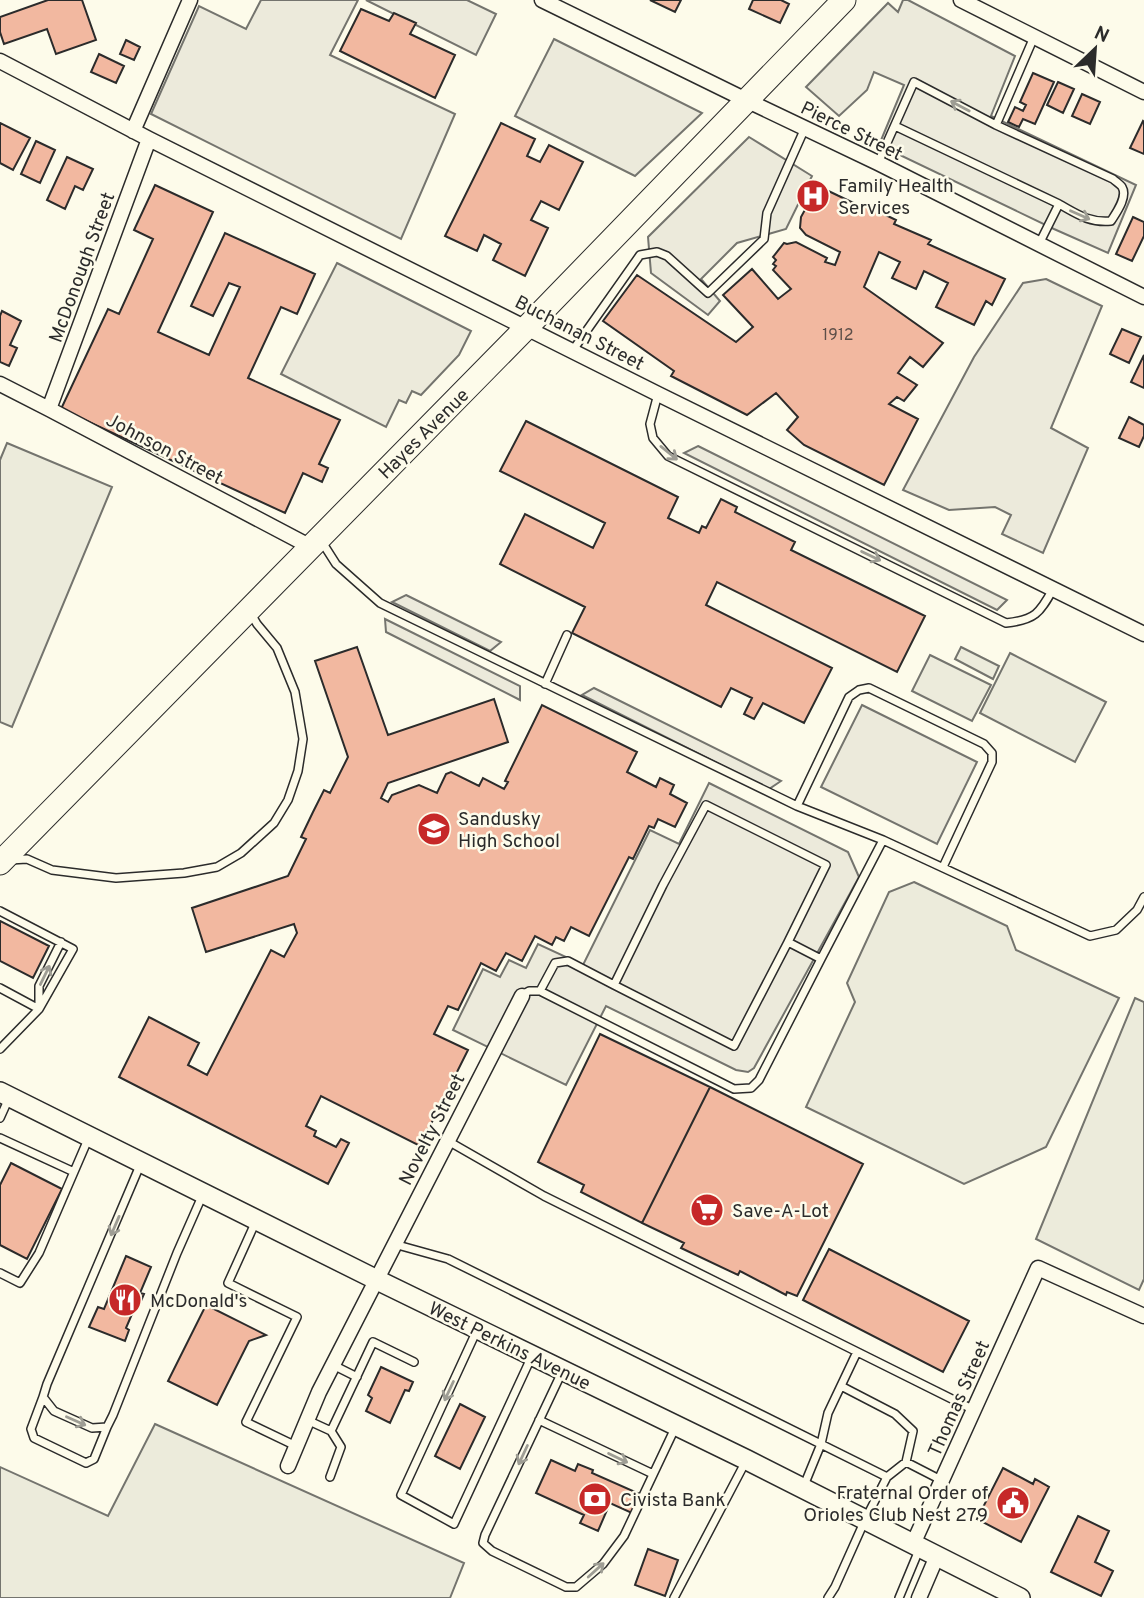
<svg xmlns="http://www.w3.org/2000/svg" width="1144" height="1598" viewBox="0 0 1144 1598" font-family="Overpass,sans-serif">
	<rect width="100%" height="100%" fill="#fdfbea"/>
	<path fill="#ecebdb" stroke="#74746e" stroke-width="2" d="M7 443 112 487 12 727 0 722V460Z
		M961 647 999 666 993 679 955 659Z
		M1010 653 1106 702 1075 762 980 713Z
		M930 655 991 685 972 721 912 691Z
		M914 882 1007 926 1016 950 1119 998 1046 1147 964 1184 806 1107 855 1002 847 983 889 892Z
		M1135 998 1144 1002V1279L1139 1290 1036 1239Z
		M155 1424 464 1563 450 1598H0V1467L108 1516Z"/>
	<path fill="#eceadb" stroke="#74746e" stroke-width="2" d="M261 0H358L330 55 455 114 401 239 151 114 199 6 246 29Z
		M366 0H467L496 14 476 55Z
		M903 0H908L1015 56 991 116 1136 185 1108 253 1054 229 879 145 904 85 874 72 867 90 839 116 806 87 888 3 898 12Z
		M554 39 702 113 635 176 515 116Z
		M749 137 812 176 786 229 737 243 701 279 720 301 708 315 651 273 648 237Z
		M337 263 471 331 459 355 421 395 412 391 406 403 399 400 386 427 281 374Z
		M1046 279 1102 306 1051 428 1088 448 1043 553 1002 534 1011 515 995 507 949 510 903 490 974 357 1023 283Z
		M698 446 1007 600 997 610 684 453Z
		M406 595 501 642 490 651 392 602Z
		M385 619 520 686V700L386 632Z
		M594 688 781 781 769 789 582 695Z
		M862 705 977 762 937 844 821 787Z
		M709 783 848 852 859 877 754 1068 748 1072 736 1070 606 1006 566 1085 453 1030 483 969 500 977 509 960 526 968 538 944 583 965 650 830 679 844Z"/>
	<path fill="#f2b8a0" stroke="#2b2b2b" stroke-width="2" d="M48 0H82L96 40 56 54 47 29 4 44 0 32V17Z
		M650 0H681L675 12Z
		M753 0H781L789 4 780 23 749 9Z
		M361 9 389 21 394 13 416 23 410 34 455 55 435 98 340 51Z
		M126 40 140 47 134 60 120 54Z
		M99 54 124 66 116 83 91 72Z
		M1033 73 1054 82 1035 124 1023 119 1019 127 1008 122 1015 107 1023 111 1026 105 1020 102Z
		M1058 82 1074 89 1063 113 1047 105Z
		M1082 94 1100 102 1090 124 1072 116Z
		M1143 121 1144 122V154L1130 148Z
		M0 123 30 138 13 170 0 163Z
		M501 123 535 139 527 156 540 162 549 145 583 162 559 210 541 201 531 220 548 228 525 276 493 260 501 244 484 235 477 251 445 236Z
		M36 141 55 150 40 183 21 174Z
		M67 157 93 169 83 190 75 186 65 209 47 200Z
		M155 185 213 212 158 332 209 355 240 287 229 283 213 316 191 306 225 233 315 274 297 314 281 307 248 378 340 420 319 464 328 468 322 482 303 473 285 513 61 409 108 309 119 314 153 239 134 230Z
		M818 186 864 208 865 205 896 220 894 224 931 240 928 244 1005 279 992 305 986 301 974 325 936 307 948 283 924 271 916 289 892 278 900 262 879 252 864 287 943 343 923 367 910 357 898 373 917 385 904 401 897 397 889 404 918 419 884 485 804 445 787 430 798 417 776 393 747 415 671 376 674 371 603 321 637 275 736 342 753 327 723 295 752 269 778 299 791 289 773 270 776 266 773 264 776 260 773 257 784 243 787 244 796 242 827 258 825 262 835 265 840 252 806 235 800 228 801 217Z
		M1133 217 1144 222V236L1132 261 1116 254Z
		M2 311 21 321 10 345 17 348 9 366 0 362V316Z
		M1122 329 1141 337 1129 363 1110 354Z
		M1144 355V388L1131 382Z
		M1129 417 1144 425V436L1139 447 1119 438Z
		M526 421 678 497 668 518 699 533 702 526 706 528 721 499 737 507 735 512 795 542 791 550 925 616 897 672 717 582 706 605 832 668 804 723 763 703 754 719 744 714 752 698 731 688 721 707 572 633 585 607 500 564 525 514 593 548 605 523 500 471Z
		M357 647 388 735 494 699 508 742 388 783 381 798 388 802 392 795 419 785 437 793 446 774 451 772 479 786 483 778 504 789 508 782 505 781 542 705 637 752 627 772 656 787 660 778 674 785 670 794 687 803 675 827 658 819 654 828 649 826 633 859 629 857 589 936 571 927 564 941 556 937 552 945 535 936 522 961 506 953 496 971 481 963 458 1010 448 1006 434 1034 468 1050 420 1146 321 1096 306 1126 316 1131 314 1136 336 1147 341 1139 349 1143 328 1184 119 1077 149 1017 199 1043 188 1065 207 1075 271 950 284 957 297 933 294 924 206 952 192 908 288 876 306 839 301 837 313 812 324 790 330 793 348 757 315 661Z
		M0 921 49 946 33 978 0 961Z
		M600 1034 710 1087 642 1223 581 1192 584 1185 538 1162Z
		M710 1087 863 1164 797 1296 787 1292 786 1295 740 1271 738 1275 681 1248 684 1243 642 1223Z
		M11 1163 62 1189 27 1259 0 1245V1185Z
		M829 1249 969 1321 943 1372 803 1300Z
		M126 1256 151 1267 140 1293 144 1294 138 1308 135 1307 126 1328 129 1330 125 1341 89 1327 98 1307 104 1309Z
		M206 1305 266 1335 249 1341 217 1405 168 1381Z
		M381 1367 413 1382 409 1391 405 1390 390 1423 366 1411 372 1398 368 1395Z
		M460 1404 485 1417 460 1469 435 1456Z
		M551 1460 575 1471 578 1464 593 1470 592 1473 642 1495 634 1514 610 1503 598 1531 580 1523 584 1515 536 1493Z
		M1003 1468 1033 1484 1035 1479 1049 1487 1021 1542 977 1519Z
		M1078 1516 1109 1531 1095 1562 1113 1571 1101 1596 1051 1572Z
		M648 1549 678 1560 665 1596 635 1585Z"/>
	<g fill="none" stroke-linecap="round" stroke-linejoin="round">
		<defs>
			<path id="lane" d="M996 125 1034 37
				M895 126 1059 204
				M878 163 914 82 996 125 1113 179C1115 181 1121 185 1122 187 1128 197 1116 213 1111 221 1089 223 1077 214 1059 204L1039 244
				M573 350 640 255 657 252 667 256 708 293 764 239 767 213 805 128
				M658 394 650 424 653 438 668 456 1006 623C1035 620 1040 613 1053 589
				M322 542 336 564 380 603 797 806 883 840 1090 936 1116 930 1137 910 1144 897
				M545 684 567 635
				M797 806 849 697 859 690 869 688 984 744 992 753V762L943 867
				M10 860 27 859 52 870 116 878 184 873 217 867 241 853 274 823 288 800 298 771 303 739 295 692 277 648 257 624 250 612
				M0 911 73 949 39 1009 0 1049
				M614 985 734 1046 788 942
				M0 988 39 1009V986L61 942
				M540 991 555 963 568 961 614 985 663 885 706 805 826 865 788 942 821 959
				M522 995 529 991H540L734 1089 751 1088 759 1080 821 959 883 840
				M0 1118 9 1098
				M0 1138 74 1172
				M448 1141 544 1196 974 1410
				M141 1163 47 1384 43 1397 54 1411 92 1428 107 1427 113 1415 177 1253 203 1194
				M256 1221 228 1283 297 1317 246 1422 296 1446
				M394 1244 448 1259 887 1477
				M0 1273 20 1283 39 1253 89 1137
				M477 1330 401 1495 454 1524 531 1358
				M333 1365 357 1377
				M562 1372 485 1535 483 1543 492 1551 566 1587H576L603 1564 624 1536 676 1426
				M841 1386 895 1414 913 1431 906 1462
				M43 1397 31 1429 34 1438 86 1463 94 1459 107 1427
				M307 1420 331 1431 373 1342 414 1362
				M539 1420 653 1474
				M330 1477 341 1447 331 1431
				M803 1488 821 1444 828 1413 857 1352
				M674 1598 746 1461
				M828 1598 835 1587 865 1520 887 1477 906 1462 941 1480
				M899 1598 919 1550"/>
			<path id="street" d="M542 0 746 100 878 163 1144 297
				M961 0 1144 92
				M0 61 149 139 658 394 1144 634
				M133 131 190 0
				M0 384 49 409 311 547
				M49 409 149 139
				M288 1466 319 1392 522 996
				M913 1544 1038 1268 1144 1316
				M919 1598 937 1556"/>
			<path id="secondary" d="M0 1092 375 1279 747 1460 1020 1598"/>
			<path id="primary" d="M0 863 527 327 844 0"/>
		</defs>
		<use href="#lane" stroke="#2b2b2b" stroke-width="10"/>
		<use href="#street" stroke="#2b2b2b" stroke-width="17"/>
		<use href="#secondary" stroke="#2b2b2b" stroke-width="22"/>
		<use href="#primary" stroke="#2b2b2b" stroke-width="25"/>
		<use href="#lane" stroke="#fdfbea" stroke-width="7"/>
		<use href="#street" stroke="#fdfbea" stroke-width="14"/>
		<use href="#secondary" stroke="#fdfbea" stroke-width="19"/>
		<use href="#primary" stroke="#fdfbea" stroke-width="23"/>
	</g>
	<defs><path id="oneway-shaft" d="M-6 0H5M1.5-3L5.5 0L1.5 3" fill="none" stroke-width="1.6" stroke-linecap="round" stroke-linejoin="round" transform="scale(1.75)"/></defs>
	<g stroke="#9e9d94">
		<use href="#oneway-shaft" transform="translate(960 106) rotate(-152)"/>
		<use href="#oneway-shaft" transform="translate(1080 215) rotate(24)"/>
		<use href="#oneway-shaft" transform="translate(669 453) rotate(39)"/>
		<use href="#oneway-shaft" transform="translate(871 556) rotate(26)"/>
		<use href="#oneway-shaft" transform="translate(45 975) rotate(-64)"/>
		<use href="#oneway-shaft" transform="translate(115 1226) rotate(113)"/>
		<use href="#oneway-shaft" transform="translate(449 1391) rotate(115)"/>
		<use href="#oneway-shaft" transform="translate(76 1421) rotate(24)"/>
		<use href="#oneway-shaft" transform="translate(523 1455) rotate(115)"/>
		<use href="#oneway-shaft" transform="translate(618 1458) rotate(26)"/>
		<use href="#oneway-shaft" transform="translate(596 1570) rotate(-42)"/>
	</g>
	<defs>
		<symbol id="hospital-disc" viewBox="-11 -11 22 22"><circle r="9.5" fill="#c62828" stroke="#fdfbea"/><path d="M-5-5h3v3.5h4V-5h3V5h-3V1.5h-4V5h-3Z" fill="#fff"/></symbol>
		<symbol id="school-disc" viewBox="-11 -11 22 22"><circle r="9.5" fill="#c62828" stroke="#fdfbea"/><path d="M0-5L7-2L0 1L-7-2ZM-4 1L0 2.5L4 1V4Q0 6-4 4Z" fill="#fff"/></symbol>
		<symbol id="supermarket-disc" viewBox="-11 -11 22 22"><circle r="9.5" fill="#c62828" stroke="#fdfbea"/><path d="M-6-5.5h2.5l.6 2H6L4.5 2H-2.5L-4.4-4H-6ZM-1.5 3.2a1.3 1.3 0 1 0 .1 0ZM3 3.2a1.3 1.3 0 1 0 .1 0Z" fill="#fff"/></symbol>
		<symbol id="restaurant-disc" viewBox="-11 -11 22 22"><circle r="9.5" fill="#c62828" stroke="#fdfbea"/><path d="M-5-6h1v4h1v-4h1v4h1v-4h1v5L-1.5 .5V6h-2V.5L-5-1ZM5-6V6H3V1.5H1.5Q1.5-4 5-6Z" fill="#fff"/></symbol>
		<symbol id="bank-disc" viewBox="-11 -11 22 22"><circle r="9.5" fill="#c62828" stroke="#fdfbea"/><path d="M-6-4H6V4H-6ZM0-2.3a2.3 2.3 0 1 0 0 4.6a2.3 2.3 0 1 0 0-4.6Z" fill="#fff"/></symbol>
		<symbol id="civic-disc" viewBox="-11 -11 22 22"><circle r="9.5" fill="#c62828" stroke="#fdfbea"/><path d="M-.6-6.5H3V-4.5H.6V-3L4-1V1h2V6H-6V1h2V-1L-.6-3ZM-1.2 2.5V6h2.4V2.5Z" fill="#fff"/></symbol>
	</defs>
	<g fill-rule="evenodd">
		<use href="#hospital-disc" x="794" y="177" width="38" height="38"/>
		<use href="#school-disc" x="415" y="810" width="38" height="38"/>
		<use href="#supermarket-disc" x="688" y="1191" width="38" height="38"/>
		<use href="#restaurant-disc" x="106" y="1281" width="38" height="38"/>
		<use href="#bank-disc" x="576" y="1480" width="38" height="38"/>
		<use href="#civic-disc" x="994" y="1484" width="38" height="38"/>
	</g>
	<g text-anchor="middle" stroke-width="5" stroke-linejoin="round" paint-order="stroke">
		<g font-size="16" fill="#5d4e48">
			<text x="838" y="340">1912</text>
		</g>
		<g font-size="19" fill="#2b2b2b" stroke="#fdfbea">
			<text transform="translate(852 130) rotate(26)" y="7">Pierce Street</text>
			<text transform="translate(81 267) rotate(-70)" y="7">McDonough Street</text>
			<text transform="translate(580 332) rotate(27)" y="7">Buchanan Street</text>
			<text transform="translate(423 433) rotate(-45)" y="7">Hayes Avenue</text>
			<text transform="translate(165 448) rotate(28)" y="7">Johnson Street</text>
			<text transform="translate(431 1129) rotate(-63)" y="7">Novelty Street</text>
			<text transform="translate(510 1345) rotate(26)" y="7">West Perkins Avenue</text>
			<text transform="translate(958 1398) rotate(-66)" y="7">Thomas Street</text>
		</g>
		<g font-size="19" fill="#2b2b2b" stroke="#fdfbea" text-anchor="start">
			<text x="838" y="192">Family Health<tspan x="838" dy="22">Services</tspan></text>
			<text x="458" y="825">Sandusky<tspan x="458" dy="22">High School</tspan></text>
			<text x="732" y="1217">Save-A-Lot</text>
			<text x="150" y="1307">McDonald's</text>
			<text x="988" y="1499" text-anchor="end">Fraternal Order of<tspan x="988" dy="22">Orioles Club Nest 279</tspan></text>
			<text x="620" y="1506">Civista Bank</text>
		</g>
	</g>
	<g transform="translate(1095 49) rotate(25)" stroke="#fdfbea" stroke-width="5" paint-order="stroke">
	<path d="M0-5L12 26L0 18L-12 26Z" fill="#2b2b2b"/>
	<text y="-10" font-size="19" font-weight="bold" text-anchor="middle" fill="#2b2b2b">N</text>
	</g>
</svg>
